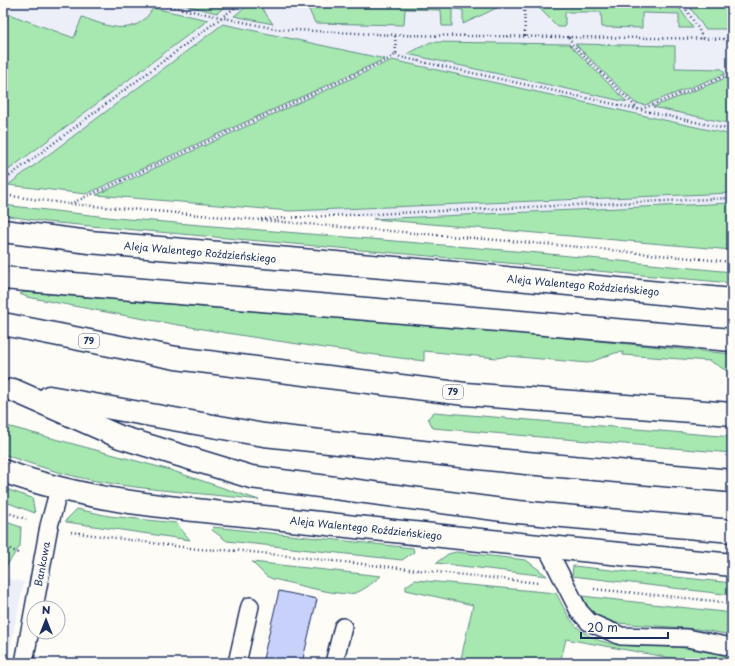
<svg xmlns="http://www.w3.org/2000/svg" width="735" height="666" viewBox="0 0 735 666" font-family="'Playpen Sans',sans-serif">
	<rect width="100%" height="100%" fill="#fdfcf7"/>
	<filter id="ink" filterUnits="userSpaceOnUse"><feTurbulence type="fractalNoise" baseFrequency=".025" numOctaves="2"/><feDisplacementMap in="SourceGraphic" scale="8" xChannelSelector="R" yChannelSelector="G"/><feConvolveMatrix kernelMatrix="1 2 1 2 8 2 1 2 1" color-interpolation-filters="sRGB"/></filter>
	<g filter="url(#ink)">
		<path fill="#edeff8" d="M3 3H732V247L96 195 3 184Z
			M3 578 24 582 7 663H3Z"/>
		<path fill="#a7e8b0" stroke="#618c87" d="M176 3H230L217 13Z
			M251 3H258L273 24 234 16Z
			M306 3H507L463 24V10L452 9V26H442L441 10 405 9 404 25 315 23Z
			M534 3H581L582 6 658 7V3H676L693 28H679V14L642 13V28L602 27 601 12H565V27H558Z
			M687 3H732V29H705Z
			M153 8 208 20 3 174V12L74 38 82 17C109 27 136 38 153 8Z
			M223 24 385 59 86 194 8 185Z
			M431 42 569 44 627 102 407 54Z
			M575 44 675 46V68L722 69 725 74 645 105 635 103Z
			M392 60 732 135V193L290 211 96 195Z
			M732 76V124L653 107 726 78Z
			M732 203V250L373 219Z
			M3 205 116 218 539 253 732 272V283L46 222 3 215Z
			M24 292 525 334 732 354V374L710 361 623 355V352L615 353 588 363 507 356 497 358 424 351V361C291 345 159 323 27 297L20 294Z
			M434 412 732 437V453L433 428 428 418Z
			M3 425 170 470 259 500C205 493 150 491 96 481 65 475 33 465 3 454Z
			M3 488 32 498 35 513 3 501Z
			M77 509 109 516 176 523 190 540 66 522V520Z
			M3 521 21 527 20 546 7 565 3 564Z
			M213 527 413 548 414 552 402 560 227 541 212 530Z
			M456 552 526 560 547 576 436 563 448 554Z
			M252 562 381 576C373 582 365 590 355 593 338 597 292 583 273 579L266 576Z
			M573 566 732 583V595L572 576Z
			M415 580 556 593C562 604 568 618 577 627 605 653 649 644 684 648 700 650 716 654 732 657V663H699L566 639 560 663H460L473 605 406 590V586Z
			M582 596 732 613V635L697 629 617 623 601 618 589 608Z"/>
		<path fill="#c8d1f9" stroke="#1b2f5e" d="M279 591 317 599 302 663H262Z"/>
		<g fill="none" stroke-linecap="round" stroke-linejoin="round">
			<defs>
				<path id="lane" d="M546 546 579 611 589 622 621 636 687 638 732 647
					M24 663 49 526 59 489
					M237 663 250 606
					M334 663 343 627"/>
				<path id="secondary" d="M3 231 89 242 454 273 732 300
					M3 471C93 504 189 509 283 519 433 536 582 550 732 565"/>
				<path id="primary" d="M3 278 732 340
					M3 324 176 358 465 394 732 414
					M13 390 120 437 251 477 518 512 732 531
					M49 397 264 435 526 463 732 481"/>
			</defs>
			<use href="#lane" stroke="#1b2f5e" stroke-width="20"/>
			<use href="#secondary" stroke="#1b2f5e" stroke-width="25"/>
			<use href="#primary" stroke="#1b2f5e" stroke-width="25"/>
			<path stroke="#1b2f5e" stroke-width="2.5" stroke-dasharray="1 3" stroke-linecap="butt" d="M154 3 276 29 395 35 732 39
				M524 3 525 36
				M682 3 698 28 703 39
				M569 37 572 44 639 110 726 76 732 69
				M396 54 400 57 732 130
				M3 181 241 3
				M3 195 70 204 568 246 732 262
				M70 204 389 59 396 54 395 35
				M261 219 732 198
				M3 511 26 519
				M71 532 197 549 242 551 539 583
				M3 545 20 554
				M594 589 715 601 732 605"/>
			<use href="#lane" stroke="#fdfcf7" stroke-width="17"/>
			<use href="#secondary" stroke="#fdfcf7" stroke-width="22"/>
			<use href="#primary" stroke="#fdfcf7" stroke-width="22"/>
		</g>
	</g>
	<g text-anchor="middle" stroke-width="3.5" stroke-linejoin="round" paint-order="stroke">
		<g fill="#fdfcf7" stroke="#5f6c8c" stroke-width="1">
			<rect x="79" y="334" width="20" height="14" rx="3"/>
			<rect x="443" y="385" width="20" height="14" rx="3"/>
		</g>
		<g font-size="9" font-weight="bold" fill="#1b2f5e">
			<text x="89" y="344">79</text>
			<text x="453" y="395">79</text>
		</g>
		<g font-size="10" fill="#1b2f5e" stroke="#fdfcf7">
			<text transform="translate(200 252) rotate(5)" y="4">Aleja Walentego Roździeńskiego</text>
			<text transform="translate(583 285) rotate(5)" y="4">Aleja Walentego Roździeńskiego</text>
			<text transform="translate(366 528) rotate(6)" y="4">Aleja Walentego Roździeńskiego</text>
			<text transform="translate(42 564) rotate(-79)" y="4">Bankowa</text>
		</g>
	</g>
	<rect width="735" height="666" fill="none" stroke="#fdfcf7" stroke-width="16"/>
	<rect x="8" y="8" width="719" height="650" fill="none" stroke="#1b2f5e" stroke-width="1.5" filter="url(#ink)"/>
	<g transform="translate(46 620)"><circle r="19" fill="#fdfcf7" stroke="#a3aaba"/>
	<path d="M0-3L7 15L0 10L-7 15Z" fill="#1b2f5e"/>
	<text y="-6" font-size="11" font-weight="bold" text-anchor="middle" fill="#1b2f5e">N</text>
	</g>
	<path d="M581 632v6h87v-6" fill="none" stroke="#1b2f5e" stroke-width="2"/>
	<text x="587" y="632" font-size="12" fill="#1b2f5e" stroke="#fdfcf7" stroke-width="3" paint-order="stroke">20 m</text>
</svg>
